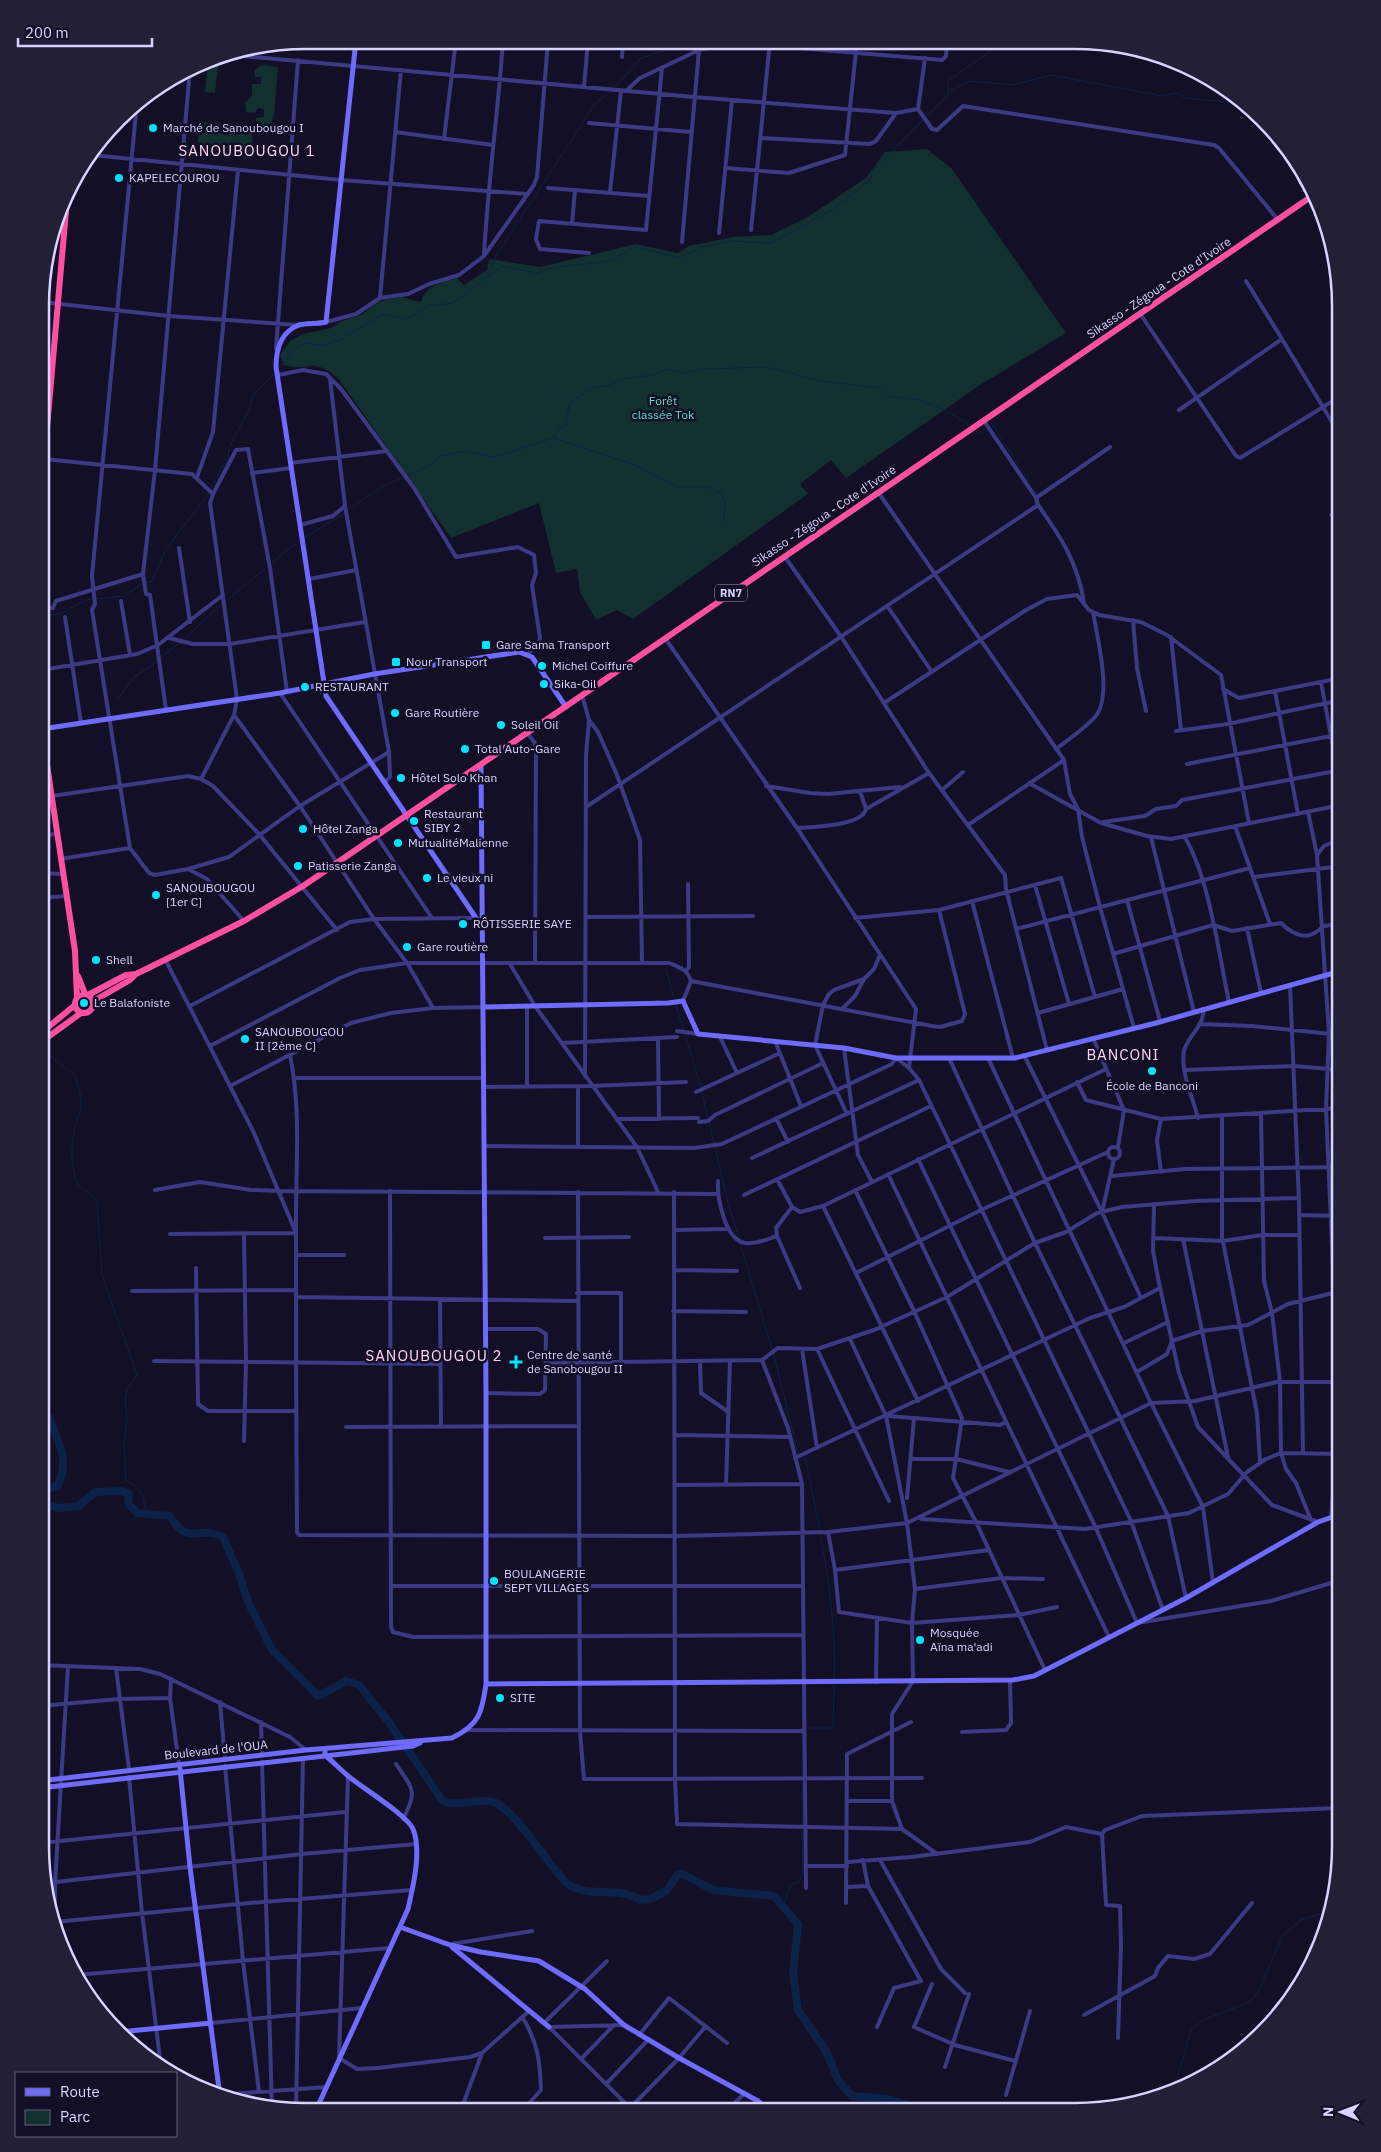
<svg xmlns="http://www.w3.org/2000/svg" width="1381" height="2152" viewBox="0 0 1381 2152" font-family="'IBM Plex Sans',sans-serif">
	<rect width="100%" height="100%" fill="#130f26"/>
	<path fill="#12302f" d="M208 63 218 65 215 93 205 92Z
		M262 65 278 67 274 115 270 126 256 122V118L264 117V109L258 108 255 113 246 112 245 102 252 96V84H261V77H255L254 70Z
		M200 122 253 126 251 159 197 154Z
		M927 149 952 169 1066 333 980 385 846 478 831 460 800 484 808 494 633 619 617 610 596 620 580 592 577 569 556 573 539 503 451 538 338 378C309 355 309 373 284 365L280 355 290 341 303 334 331 328 340 322 363 314 377 302 400 297 421 302C425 285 442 283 457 278L464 285 487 270 489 259 540 267 636 244 678 253 689 246 733 237 771 235 808 217 866 178 885 152Z"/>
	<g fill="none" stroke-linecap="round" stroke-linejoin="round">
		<path stroke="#0c2248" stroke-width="1" d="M615 87 641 58 683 44H700L706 41
			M949 91 969 81 1013 85 1051 75 1162 96 1176 93 1186 98 1246 104
			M489 275 495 257 595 104 612 90
			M279 368 296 348 305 343 322 345 340 340 383 314 407 319 429 306 453 303 502 266 538 273C553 265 586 265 603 262 614 260 626 252 635 247L679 258 701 247 732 241 772 243 835 208 869 181 872 171 948 95V81L1003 42
			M992 425 1037 494
			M973 433 980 434 986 429
			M553 438 559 429 567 425 566 418 571 402 594 387 607 386 627 378 654 375 667 369 685 373 702 369 767 367 820 381 880 388 888 396 919 400 940 408 964 421 968 426
			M348 510 382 487 433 464 437 457 465 451 495 457 553 438 635 465 677 487H707L722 494 725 502 724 522
			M304 538 345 513
			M270 564 300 540
			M146 583 152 581 166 549 206 497 228 458 229 448 249 409 253 395 275 373
			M226 601 267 567
			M42 619 44 616 60 614 85 600 124 596 142 584
			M184 639 223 603
			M160 658 181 642
			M118 699 134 677 158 661
			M666 970 674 998
			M676 1005 700 1084 727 1199 739 1239
			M41 1049C53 1056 61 1067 74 1074 78 1084 82 1097 81 1108 80 1113 77 1118 76 1122 71 1144 69 1166 79 1187L89 1192 97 1202 102 1275 137 1375 127 1390 125 1400 127 1418 124 1445 126 1481C144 1490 143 1495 146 1514
			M740 1243 775 1359 797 1450 806 1460C820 1533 837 1606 834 1680
			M802 1728V1825
			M806 1728H833L834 1684
			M783 1907 791 1884 799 1882 803 1873 802 1829
			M1166 2094 1177 2079 1191 2030 1203 2020 1250 2002 1258 1992 1283 1935 1301 1920 1331 1910"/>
		<path stroke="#0c2248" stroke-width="8" d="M41 1417H49C58 1443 71 1459 57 1487L48 1488 44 1496 45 1504 58 1508 79 1506 95 1492 122 1491 129 1494 128 1503 137 1513 170 1516C189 1548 198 1524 223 1537L239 1574 248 1602 272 1650 317 1695H321L346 1681 359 1685 388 1721 442 1800C452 1809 480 1797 494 1802 511 1808 541 1852 553 1867 558 1872 562 1880 568 1884 589 1899 616 1885 640 1900L651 1899 667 1890 678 1874H683L713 1890 774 1896 798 1924 793 1974 798 2010 826 2051 838 2080 852 2096 888 2099 931 2112"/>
		<path stroke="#3d3a85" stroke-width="4" d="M737 43 942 60 946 56 947 42
			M231 55 694 97 896 113 918 109 932 129 937 130 963 106 1214 145 1219 148 1278 220
			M622 57 623 41
			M584 87 588 41
			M626 91 640 78 699 50 739 42
			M137 102 92 576 95 604 92 610 130 848 149 873 155 875 188 869 229 857 300 806 389 752
			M918 109 925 58
			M589 123 691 132
			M395 132 493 145
			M761 138 870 144 876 141 896 113
			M444 139 456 40
			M92 155 341 180 528 194
			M725 168 789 173 845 155 857 42
			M548 188 649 196
			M610 192 621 91
			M572 224 575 190
			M751 230 770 41
			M719 233 732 100
			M682 242 699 50 698 41
			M589 253 540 249 536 239 539 221 646 230 662 68
			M484 255C488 183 498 112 503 41
			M1246 281 1282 339
			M380 298 401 70
			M42 302 169 316 297 325
			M1141 315 1236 456 1240 458 1341 396
			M326 322 356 314 380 298 408 294 429 284 459 275 484 256 534 185 537 177 548 41
			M276 349 298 60
			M42 361H53
			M278 375 303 370 326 374 341 389 414 488 456 557 518 547 534 555 536 573 532 585 540 638 538 644 527 654
			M1179 410 1282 339 1341 437
			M44 459 192 474 213 494 210 503 237 699 234 715 201 779
			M290 463 387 451
			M252 473 291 468
			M197 477 213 432 238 170
			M878 492 1064 760 1070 794 1078 809 1082 837 1100 907 1134 1028
			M213 494 236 450 248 449 270 568 287 692
			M1036 498 1110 447
			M1038 505C1061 537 1078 563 1084 603
			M345 506 389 752 390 777 385 782
			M1331 515 1341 514
			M300 525 333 516 345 506 330 379
			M179 548 190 622
			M785 557 842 638 929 773 1005 875 1006 889 1047 1050
			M143 574 146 594 150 595 166 710
			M309 579 356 570
			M121 601 130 655
			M888 607 932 672
			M42 608H53L56 601 143 574 155 470 190 69
			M65 617 81 723
			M1133 620 1137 668 1146 711
			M1171 637 1181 730
			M169 638 193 644H230L365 622
			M665 638 797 828 916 1009 909 1068
			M42 670 137 654 158 645 223 595
			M1321 682 1341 790
			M1223 689 1239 698 1341 678
			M1275 691 1298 814
			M280 693 432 918
			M582 695 589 720 586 755 585 1076
			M884 703 1026 610 1047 599 1077 595 1089 610 1099 615 1141 622 1167 635 1221 675 1249 823
			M234 715 300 806 374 919 407 963 433 1008
			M589 720 598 732 617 775 640 840 642 962
			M1176 731 1228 724 1341 700
			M527 733 535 743 536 751 535 963
			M1056 749C1069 739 1084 729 1095 717 1113 697 1097 637 1093 612
			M1187 764 1341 734
			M1029 783 1101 823 1147 836 1171 839 1341 805
			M766 786 810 793 828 794 900 787
			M942 790 963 772
			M41 791H50
			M860 791 866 809
			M52 796 188 776 201 779 213 786 259 834 337 930
			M586 807 1038 505 1036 498 984 421
			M1308 812 1317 855 1329 1033 1326 1109 1334 1292 1333 1419 1336 1453 1331 1517
			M1103 822 1145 816 1156 809 1176 806 1182 800 1341 770
			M968 825 1064 760
			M1235 826 1270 924
			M797 828C812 827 862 826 866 809L929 773
			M41 836 56 834
			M1184 836C1209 876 1219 955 1229 1002
			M1151 837 1194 1012
			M1317 855 1324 846 1341 839
			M60 859 130 848
			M188 869 207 879 244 921
			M41 873 62 874
			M1254 877 1341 866
			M1035 885 1069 1004
			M41 898 66 896
			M1127 900 1160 1021
			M972 901 1013 1058
			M587 917 753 916
			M855 918 939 910 1061 878 1095 997
			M1247 928 1261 993
			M1016 929 1250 868
			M1113 954 1213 925 1232 931 1281 923C1294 936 1309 942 1323 926L1341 924
			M165 959 254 1133 296 1233 170 1234
			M510 964 535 1006 637 1147 658 1192
			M686 971 689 967 688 884
			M691 981 932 1026 940 1027 962 1021 965 1014 939 910
			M1290 985 1299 1201 1303 1453
			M190 1006 350 922 374 919 476 918
			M527 1006V1086
			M842 1009 855 996 864 979
			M1038 1013 1123 989
			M1199 1024 1252 1026 1341 1035
			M677 1031 698 1034
			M720 1037 737 1073
			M1093 1038 1124 1110 1118 1147
			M658 1039 659 1119
			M775 1041 801 1106
			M562 1043 677 1037
			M210 1046 340 978 360 970 407 963H669C679 967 687 969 691 981L683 1001
			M844 1048 858 1155 872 1182
			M290 1055C302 1113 295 1174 296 1233 296 1333 296 1432 297 1532L299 1535 676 1536 828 1532 907 1523 1151 1403 1195 1401 1277 1382H1333
			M1024 1055 1102 1212
			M949 1058 1035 1243 1168 1516 1186 1598
			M988 1058 1151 1403 1203 1507 1213 1583
			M1185 1070 1294 1066 1341 1070
			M294 1078H484
			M1077 1082 1086 1100 1161 1119 1341 1108
			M230 1086 351 1023 391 1013 433 1008 484 1007
			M578 1086V1146
			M484 1087 591 1086 686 1082
			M696 1092 780 1053
			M1261 1113 1264 1281 1272 1313 1280 1382 1281 1453 1286 1469 1296 1483 1311 1520
			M847 1114 815 1045 823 1005 829 994 834 990 864 979 874 969 880 955
			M1222 1116V1237L1257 1413 1260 1462
			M776 1118 788 1142
			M1198 1118C1193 1098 1180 1071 1184 1051 1188 1035 1205 1026 1203 1009
			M617 1119 698 1118
			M699 1122 708 1121 715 1115 823 1063
			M484 1146 694 1148 722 1144 892 1064 896 1058 909 1068 919 1080 950 1144 1131 1521 1163 1610
			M1108 1153a6 6 0 1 1 12 0a6 6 0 1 1-12 0Z
			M752 1158 919 1080
			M918 1159 1095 1526 1137 1623 1271 1601 1341 1580
			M1114 1159 1102 1212 1141 1298
			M1161 1172 1157 1140 1161 1119
			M888 1174 1109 1637
			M1111 1176 1185 1169 1341 1167
			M777 1179 792 1207 800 1212 823 1206 918 1401
			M718 1181C717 1198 725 1240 745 1243 755 1245 768 1239 777 1236
			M155 1190 200 1182 251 1190 280 1191 717 1194
			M855 1190 914 1311 962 1418 953 1478 976 1522 1045 1670
			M390 1191 391 1626 393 1632 413 1637 803 1635
			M578 1192 580 1732 584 1779 922 1778
			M674 1192 675 1779 677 1824 902 1829 937 1854
			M744 1195 931 1106
			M1154 1204 1153 1251 1159 1283 1179 1373 1198 1427 1272 1505 1318 1522
			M823 1206 1106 1069
			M792 1207 776 1228 777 1236 800 1288
			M1299 1215 1341 1216
			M674 1230 727 1229
			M244 1234 246 1362 244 1441
			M545 1238 629 1237
			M1153 1238 1223 1241 1262 1235H1299
			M1183 1239 1228 1457
			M296 1255H344
			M196 1268 198 1404 208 1411H296
			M674 1270 737 1271
			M856 1273 981 1210 1108 1152
			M132 1291 296 1290
			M577 1293H621V1362
			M296 1297 577 1301
			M440 1299 441 1426
			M673 1311 746 1312
			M485 1329H538L546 1334 545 1390 540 1394 486 1393
			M850 1339 886 1416 907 1523 915 1589 912 1623 913 1681 892 1714V1801L902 1829
			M1124 1343 1168 1322
			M802 1349 817 1448
			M817 1349 889 1501
			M762 1360 788 1428 802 1484 806 1888
			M154 1361 440 1364
			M700 1362 701 1393 727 1411
			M546 1363 762 1360 778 1348 817 1349 874 1330 947 1297 1035 1243 1066 1232 1097 1213 1122 1207 1195 1201 1299 1198
			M1137 1372 1167 1354 1172 1341 1202 1331 1248 1325 1288 1304 1341 1291
			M889 1416 1000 1425 1006 1422
			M346 1427 579 1426
			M676 1435 790 1437
			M795 1458 1090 1318 1124 1307 1160 1288
			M911 1459H956L1009 1472
			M676 1485 802 1484
			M726 1485 730 1361
			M907 1498 914 1418
			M921 1519 1085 1529 1189 1513 1228 1494 1247 1472 1266 1459 1281 1453 1341 1454
			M828 1532 835 1570 839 1612 912 1623 1019 1615 1057 1607
			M835 1570 989 1550
			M391 1586H801
			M915 1589 1002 1578 1043 1579
			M40 1665 140 1669 160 1674 290 1737 306 1750
			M116 1668 129 1769
			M171 1679 170 1698 179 1764
			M876 1682 877 1618
			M220 1702 225 1759
			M40 1706 119 1699 170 1698
			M261 1722 262 1755
			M467 1730 803 1731
			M962 1732 1006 1730 1011 1723 1010 1680
			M262 1762 272 2110
			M396 1764C413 1789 418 1791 403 1819
			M225 1766 243 1961 259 2092
			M348 1776 339 2058 357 2069 378 2068 470 2057 482 2053 529 2011
			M129 1777 142 1913 161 2067
			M848 1801H892
			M1102 1834 1106 1905 1120 1906 1121 1946 1118 2038
			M40 1843 345 1812
			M863 1860 868 1886 921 1981 894 1988 877 2027
			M880 1860 941 1969 965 1993
			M848 1862 911 1857 1030 1842 1066 1827 1102 1834 1105 1830 1142 1816 1340 1808
			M806 1866H847
			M47 1883 302 1854 416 1844
			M847 1887 868 1886
			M846 1903 847 1754 911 1722
			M55 1921V1883L68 1666
			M55 1922 238 1904 412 1890
			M452 1944 532 1931
			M76 1975 389 1948
			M932 1984 914 2027 955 2045 1015 2061
			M1084 2015 1155 1976 1158 1968 1168 1956 1194 1959 1210 1954 1252 1903
			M523 2018C538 2044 540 2061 541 2090L524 2109
			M211 2023 362 2008
			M544 2023 607 1961
			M549 2027 633 2111
			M549 2027 624 2025
			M639 2035 669 1998 727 2043
			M581 2059 614 2025
			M945 2067 969 1994
			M606 2084 648 2040
			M216 2095 327 2087
			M1006 2095 1030 2011
			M630 2108 679 2058 706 2026
			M296 2110 303 1758
			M461 2110 482 2053
			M726 2111 743 2095"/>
		<path stroke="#6f6bff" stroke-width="5" d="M356 40 326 322C318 324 307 323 299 325 280 332 276 350 276 367L326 696 476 918 483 925
			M42 729 280 693 374 674 519 652 532 657 566 707
			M484 1007 668 1003 683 1001 698 1034 844 1048 896 1058H1015L1156 1023 1341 971
			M486 1684 1013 1680 1034 1676 1186 1598 1318 1522 1341 1514
			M180 1769 190 1867 220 2096
			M40 1781 306 1750 452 1738C479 1725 482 1713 486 1684V1393L481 764
			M40 1788 413 1746 420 1743
			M400 1927 450 1945 481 1952 539 1961 585 1989 624 2025 679 2058 758 2101 770 2111
			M452 1947 549 2027
			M119 2032 211 2023
			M316 2110 408 1909C413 1887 422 1851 413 1829 407 1815 361 1787 348 1776 340 1769 333 1762 325 1755V1749"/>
		<path stroke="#ff4fa3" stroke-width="6" d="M42 485 68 188
			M42 732 75 951 77 998
			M78 976 86 996 126 975 136 974
			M75 1004a9 9 0 1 1 18 0a9 9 0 1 1-18 0Z
			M92 1002 130 980 136 974 244 921 303 886 1315 194
			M41 1033 75 1005
			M41 1042 81 1013"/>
	</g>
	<g fill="#00e5ff" stroke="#130f26" stroke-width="2">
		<circle cx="153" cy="128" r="5"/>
		<circle cx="119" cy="178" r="5"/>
		<rect x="481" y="640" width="10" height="10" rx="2.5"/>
		<rect x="391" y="657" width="10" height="10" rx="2.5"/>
		<circle cx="542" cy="666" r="5"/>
		<circle cx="544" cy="684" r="5"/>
		<circle cx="305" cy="687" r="5"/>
		<circle cx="395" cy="713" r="5"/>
		<circle cx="501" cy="725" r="5"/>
		<circle cx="465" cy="749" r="5"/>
		<circle cx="401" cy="778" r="5"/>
		<circle cx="414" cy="821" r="5"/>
		<circle cx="303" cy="829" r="5"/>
		<circle cx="398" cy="843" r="5"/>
		<circle cx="298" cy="866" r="5"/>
		<circle cx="427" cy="878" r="5"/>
		<circle cx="156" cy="895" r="5"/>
		<circle cx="463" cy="924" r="5"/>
		<circle cx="407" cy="947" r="5"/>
		<circle cx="96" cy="960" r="5"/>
		<circle cx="84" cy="1003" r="5"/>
		<circle cx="245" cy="1039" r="5"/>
		<circle cx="1152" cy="1071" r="5"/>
		<path d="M513.5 1354.5h5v5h5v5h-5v5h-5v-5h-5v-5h5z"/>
		<circle cx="494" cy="1581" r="5"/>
		<circle cx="920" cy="1640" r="5"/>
		<circle cx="500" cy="1698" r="5"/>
	</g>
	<g text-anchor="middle" stroke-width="5" stroke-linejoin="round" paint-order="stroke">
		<rect fill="#130f26" stroke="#9e99be" stroke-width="1" x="715" y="584.5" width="32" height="17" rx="4"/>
		<g font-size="11" font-weight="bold" fill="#d9d4ff">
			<text x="731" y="597">RN7</text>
		</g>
		<g font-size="12" fill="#d9d4ff" stroke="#130f26" text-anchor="start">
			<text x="163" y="132">Marché de Sanoubougou I</text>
			<text x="129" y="182">KAPELECOUROU</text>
			<text x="496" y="649">Gare Sama Transport</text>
			<text x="406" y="666">Nour Transport</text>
			<text x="552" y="670">Michel Coiffure</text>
			<text x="554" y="688">Sika-Oil</text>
			<text x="315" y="691">RESTAURANT</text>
			<text x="405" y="717">Gare Routière</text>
			<text x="511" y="729">Soleil Oil</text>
			<text x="475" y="753">Total Auto-Gare</text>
			<text x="411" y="782">Hôtel Solo Khan</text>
			<text x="424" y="818">Restaurant<tspan x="424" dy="14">SIBY 2</tspan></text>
			<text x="313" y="833">Hôtel Zanga</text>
			<text x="408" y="847">MutualitéMalienne</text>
			<text x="308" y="870">Patisserie Zanga</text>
			<text x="437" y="882">Le vieux ni</text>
			<text x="166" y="892">SANOUBOUGOU<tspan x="166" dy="14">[1er C]</tspan></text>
			<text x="473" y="928">RÔTISSERIE SAYE</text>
			<text x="417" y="951">Gare routière</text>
			<text x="106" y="964">Shell</text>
			<text x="94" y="1007">Le Balafoniste</text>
			<text x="255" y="1036">SANOUBOUGOU<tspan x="255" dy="14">II [2ème C]</tspan></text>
			<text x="1152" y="1090" text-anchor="middle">École de Banconi</text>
			<text x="527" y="1359">Centre de santé<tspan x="527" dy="14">de Sanobougou II</tspan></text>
			<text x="504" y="1578">BOULANGERIE<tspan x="504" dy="14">SEPT VILLAGES</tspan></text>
			<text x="930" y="1637">Mosquée<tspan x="930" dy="14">Aïna ma'adi</tspan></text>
			<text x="510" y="1702">SITE</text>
		</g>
		<g font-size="12" fill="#d9d4ff" stroke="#130f26">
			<text transform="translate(1159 288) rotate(-34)" y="4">Sikasso - Zégoua - Cote d'Ivoire</text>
			<text transform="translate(824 516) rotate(-34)" y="4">Sikasso - Zégoua - Cote d'Ivoire</text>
			<text transform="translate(216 1750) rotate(-6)" y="4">Boulevard de l'OUA</text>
		</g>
		<g font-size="12" fill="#5fe0c0" stroke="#130f26">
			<text x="663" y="405">Forêt<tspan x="663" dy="14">classée Tok</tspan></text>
		</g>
		<g font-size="15" letter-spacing="1" fill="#ffd6f0" stroke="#130f26">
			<text x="247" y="156">SANOUBOUGOU 1</text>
			<text x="1123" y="1060">BANCONI</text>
			<text x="434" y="1361">SANOUBOUGOU 2</text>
		</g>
	</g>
	<path d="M0 0H1381V2152H0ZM306 49H1075A257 257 0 0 1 1332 306V1846A257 257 0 0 1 1075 2103H306A257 257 0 0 1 49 1846V306A257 257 0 0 1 306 49Z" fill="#231f37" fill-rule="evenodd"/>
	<path fill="none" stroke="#d9d4ff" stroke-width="2.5" d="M306 49H1075A257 257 0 0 1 1332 306V1846A257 257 0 0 1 1075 2103H306A257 257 0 0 1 49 1846V306A257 257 0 0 1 306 49Z"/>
	<rect x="15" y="2072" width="162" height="65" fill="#130f26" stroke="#625e7d"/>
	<rect x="25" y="2088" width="25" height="8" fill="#6f6bff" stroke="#625e7d"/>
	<text x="60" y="2097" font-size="15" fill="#d9d4ff">Route</text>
	<rect x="25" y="2110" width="25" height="15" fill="#12302f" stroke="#625e7d"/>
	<text x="60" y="2122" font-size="15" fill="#d9d4ff">Parc</text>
	<g transform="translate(1341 2112) rotate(271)" stroke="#130f26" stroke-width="4" paint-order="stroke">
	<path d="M0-4L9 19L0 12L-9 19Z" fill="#d9d4ff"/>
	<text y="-8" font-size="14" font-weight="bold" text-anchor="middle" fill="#d9d4ff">N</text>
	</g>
	<path d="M18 38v8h134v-8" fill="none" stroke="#d9d4ff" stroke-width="2.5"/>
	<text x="25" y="38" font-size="15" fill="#d9d4ff" stroke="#130f26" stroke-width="4" paint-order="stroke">200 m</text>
</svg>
